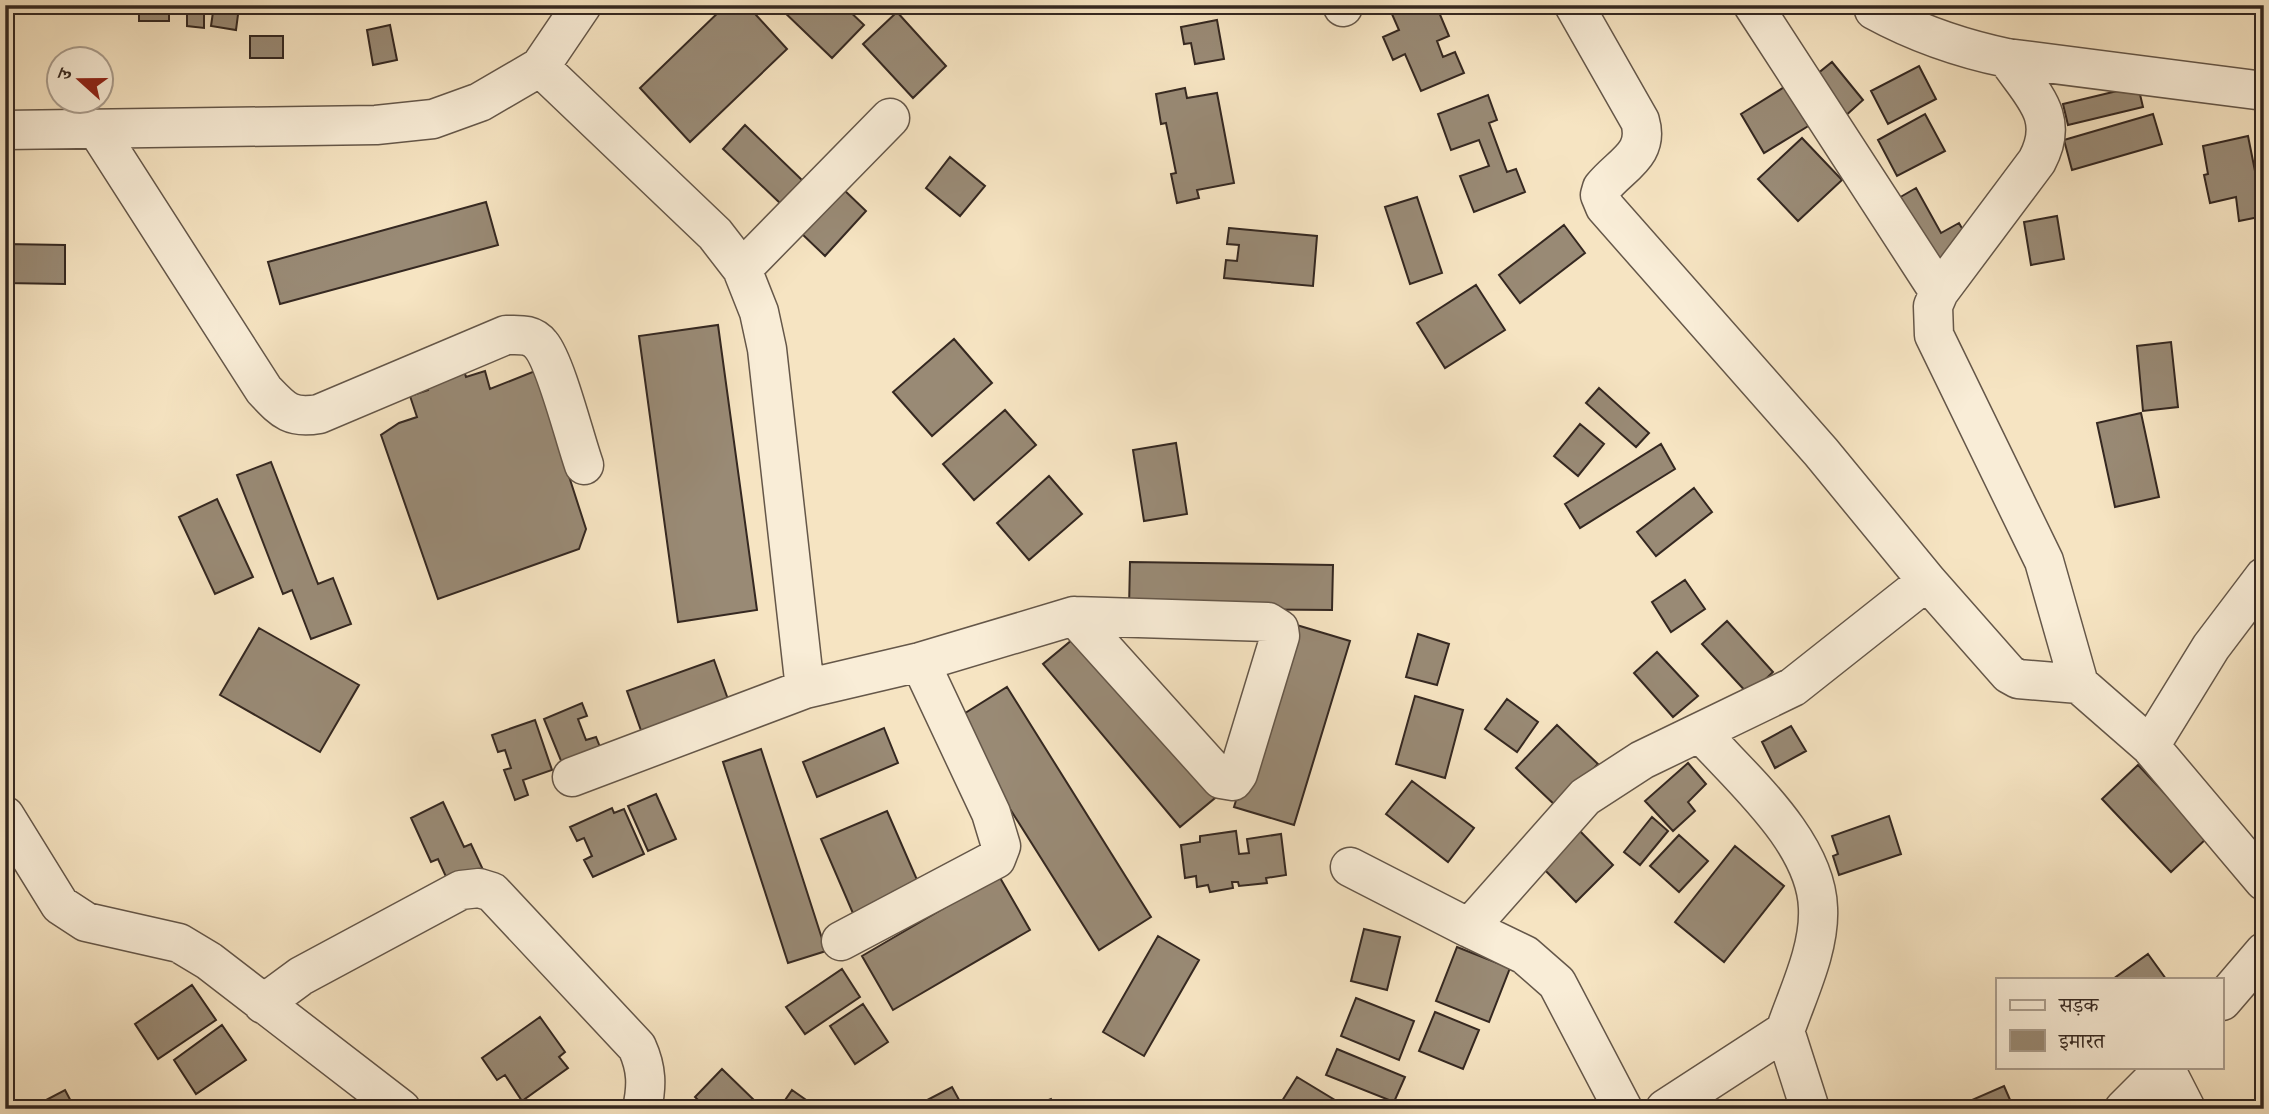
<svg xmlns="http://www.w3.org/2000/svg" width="2269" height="1114" viewBox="0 0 2269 1114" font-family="'IM FELL French Canon','Noto Serif Devanagari',serif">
	<rect width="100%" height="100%" fill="#f6e4c2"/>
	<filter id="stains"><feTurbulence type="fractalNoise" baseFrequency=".00286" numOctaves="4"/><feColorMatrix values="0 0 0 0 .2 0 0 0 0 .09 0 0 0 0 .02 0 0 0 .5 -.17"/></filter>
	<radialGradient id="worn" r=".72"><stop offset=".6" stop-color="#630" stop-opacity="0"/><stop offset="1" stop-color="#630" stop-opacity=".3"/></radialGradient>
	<path fill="#998a75" stroke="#352821" stroke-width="2" d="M139 5H169V21H139Z
		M187 5 204 6V28L187 26Z
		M214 5 239 7 236 30 211 26Z
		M726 5H747L787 49 690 142 640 88Z
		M783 5H843L864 25 832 58 780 8Z
		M1388 5H1422L1424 10 1436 5 1449 36 1437 41 1443 57 1455 52 1464 73 1421 91 1405 54 1393 60 1383 37 1399 30Z
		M897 12 946 66 913 98 863 44Z
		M1217 20 1224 59 1195 64 1191 43 1184 44 1181 27Z
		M390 25 397 60 373 65 367 30Z
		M250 36H283V58H250Z
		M1832 62 1863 100 1843 118 1811 79Z
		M1919 66 1936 99 1888 124 1871 91Z
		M1786 86 1810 125 1764 153 1741 114Z
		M2138 86 2143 107 2068 125 2063 104Z
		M1185 88 1187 98 1217 93 1234 183 1197 190 1199 198 1177 203 1171 174 1176 173 1166 123 1161 124 1156 94Z
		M1488 95 1497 120 1489 123 1507 172 1516 169 1525 192 1474 212 1460 176 1489 166 1479 140 1451 150 1438 114Z
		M1925 114 1945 151 1897 176 1878 140Z
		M2153 114 2162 144 2072 170 2064 140Z
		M745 125 803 181 781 204 723 149Z
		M2248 136 2264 216 2239 221 2236 197 2210 203 2204 175 2208 174 2203 146Z
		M1802 138 1842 180 1798 221 1758 179Z
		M950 157 985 186 960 216 926 188Z
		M842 188 866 211 825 256 801 233Z
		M1916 188 1941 233 1959 223 1971 244 1931 276 1890 203Z
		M1417 197 1442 273 1410 284 1385 207Z
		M486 202 498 245 280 304 268 262Z
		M2057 216 2064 259 2031 265 2024 222Z
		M1564 225 1585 253 1520 303 1499 275Z
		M1229 228 1317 236 1313 286 1224 278 1226 260 1237 261 1239 245 1227 244Z
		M5 244 65 245V284L5 283Z
		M1476 285 1505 330 1445 368 1417 323Z
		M718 325 757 610 678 622 639 336Z
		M954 339 992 383 932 436 893 392Z
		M2171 342 2178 407 2143 411 2137 346Z
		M462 364 466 377 485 371 490 389 535 371 586 529 579 549 438 599 381 435 399 423 417 417 410 396 428 390 424 377Z
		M1599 388 1649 433 1636 447 1586 403Z
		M1005 410 1036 445 974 500 943 464Z
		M2141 413 2159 497 2115 507 2097 423Z
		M1580 424 1604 444 1578 476 1554 456Z
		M1176 443 1187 514 1144 521 1133 450Z
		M1661 444 1675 469 1580 528 1565 504Z
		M271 462 318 584 333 578 351 624 311 639 292 590 283 594 237 475Z
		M1049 476 1082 514 1029 560 997 523Z
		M1694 488 1712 512 1656 556 1637 532Z
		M217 499 253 577 215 594 179 517Z
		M1130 562 1333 565 1332 610 1129 608Z
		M1685 580 1705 609 1671 632 1652 602Z
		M1727 621 1773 672 1749 695 1702 644Z
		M1290 623 1350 641 1294 825 1234 807Z
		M259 628 359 685 320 752 220 695Z
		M1418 634 1449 644 1437 685 1406 677Z
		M1078 635 1215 798 1180 827 1043 664Z
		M1657 652 1698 696 1673 717 1634 673Z
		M714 660 730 705 643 736 627 691Z
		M1007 687 1151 917 1099 950 954 720Z
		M1415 696 1463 710 1445 778 1396 764Z
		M1507 699 1538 722 1517 752 1485 729Z
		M582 703 587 716 578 719 586 740 596 737 602 752 564 768 544 719Z
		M535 720 552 770 523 780 528 795 515 800 504 770 511 768 505 750 498 752 492 735Z
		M1557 725 1598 764 1557 807 1516 768Z
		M1791 726 1806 751 1775 768 1762 742Z
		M884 728 898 763 817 797 803 762Z
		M761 749 826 951 788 963 723 762Z
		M1688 763 1706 784 1688 802 1695 811 1673 831 1645 801Z
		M2138 765 2207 838 2171 872 2102 799Z
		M1412 781 1474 828 1448 862 1386 814Z
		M656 794 676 839 648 851 628 806Z
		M443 802 464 847 471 844 485 874 452 890 438 859 431 862 411 818Z
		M612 808 614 813 624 809 644 854 593 877 584 860 592 856 584 838 577 841 570 827Z
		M887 811 921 889 855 918 821 839Z
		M1889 816 1901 854 1839 875 1833 856 1838 854 1832 836Z
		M1652 817 1668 831 1640 865 1624 852Z
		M1576 827 1613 865 1576 902 1539 864Z
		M1236 831 1239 854 1249 853 1247 839 1281 834 1286 875 1266 878 1267 883 1239 886 1238 882H1232L1233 888 1210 892 1208 885 1197 887 1196 876 1185 878 1181 845 1200 842V836Z
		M1679 835 1708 861 1679 892 1650 866Z
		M1735 846 1784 886 1724 962 1675 922Z
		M999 876 1030 930 893 1010 862 956Z
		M1364 929 1400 937 1387 990 1351 981Z
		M1158 936 1199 960 1144 1056 1103 1032Z
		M1457 947 1510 968 1489 1022 1436 1001Z
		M2148 954 2166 979H2113Z
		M842 969 860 997 805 1034 786 1007Z
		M192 985 216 1020 158 1059 135 1024Z
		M1356 998 1414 1021 1399 1060 1341 1036Z
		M863 1004 888 1042 855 1064 830 1026Z
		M1435 1012 1479 1030 1463 1069 1419 1051Z
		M540 1017 565 1052 559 1057 568 1068 522 1101 505 1075 497 1080 482 1058Z
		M222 1025 246 1060 196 1094 174 1060Z
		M1337 1049 1405 1077 1394 1102 1326 1075Z
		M722 1069 754 1100 746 1109H707L695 1097Z
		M1297 1077 1348 1108 1347 1109H1277Z
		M2004 1086 2014 1109H1967L1965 1103Z
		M952 1087 964 1109H910Z
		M65 1090 75 1109H29Z
		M792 1090 819 1109H779Z
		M1051 1099 1055 1109H1025Z"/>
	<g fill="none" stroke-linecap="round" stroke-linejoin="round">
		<defs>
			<path id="minor" d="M1342 5 1343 7
				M1574 5 1640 121C1650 155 1620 165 1602 188L1600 195 1605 207 1821 452 1927 581
				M1753 5 1939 292
				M1874 10C1918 34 1959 48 2007 58L2264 91
				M2007 58C2031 94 2061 116 2037 161L1939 292 1933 306 1934 335 2044 561 2079 684
				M540 67 715 234 742 269 759 312 767 349 805 689 920 662 1074 616 1268 622 1279 629 1280 636 1238 774 1233 781 1221 779 1074 616
				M5 130 376 125 433 119 480 102 540 67 582 5
				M98 131 264 390C283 410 290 419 319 414L506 335C519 335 532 333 541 345 556 363 575 440 584 465
				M742 269 890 118
				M2264 577 2211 647 2150 746 2264 881
				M1701 733C1743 780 1816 842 1818 908 1820 949 1798 993 1785 1031
				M572 777 805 689
				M5 816 60 905 86 922 179 943 209 961 401 1109
				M1350 867 1469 928
				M841 941 996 859 1001 846 991 813 920 662
				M2222 1001 2264 952
				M263 1004 301 976 461 890 479 888 492 892 637 1047C647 1069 647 1086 642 1109
				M2165 1068 2186 1109
				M1623 1109 1557 983 1525 955 1469 928 1585 797 1642 760 1793 687 1927 581 2009 674 2018 679 2079 684 2150 746
				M1665 1109 1785 1031 1810 1109
				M2124 1109 2166 1067"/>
		</defs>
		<use href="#minor" stroke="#655749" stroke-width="41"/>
		<use href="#minor" stroke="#f9edd7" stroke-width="38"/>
	</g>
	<rect width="2269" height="1114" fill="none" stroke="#f6e4c2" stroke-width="28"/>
	<rect x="7" y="7" width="2255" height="1100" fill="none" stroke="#352821" stroke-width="3.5"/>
	<rect x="14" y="14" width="2241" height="1086" fill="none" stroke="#352821" stroke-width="2"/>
	<rect x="1996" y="978" width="228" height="91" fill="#f9edd7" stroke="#ab9e8e" stroke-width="2"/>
	<rect x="2010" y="1000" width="35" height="10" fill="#f9edd7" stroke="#ab9e8e" stroke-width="2"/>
	<text x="2059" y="1012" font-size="21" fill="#352821">सड़क</text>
	<rect x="2010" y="1030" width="35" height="21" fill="#998a75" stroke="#ab9e8e" stroke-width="2"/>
	<text x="2059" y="1048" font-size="21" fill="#352821">इमारत</text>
	<g transform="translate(80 80) rotate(291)"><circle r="33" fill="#f9edd7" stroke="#ab9e8e" stroke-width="2"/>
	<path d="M0-5L12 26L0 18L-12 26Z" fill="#8f2418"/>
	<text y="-10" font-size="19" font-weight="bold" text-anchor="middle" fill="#352821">उ</text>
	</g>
	<rect width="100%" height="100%" filter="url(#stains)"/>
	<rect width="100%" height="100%" fill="url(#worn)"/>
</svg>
